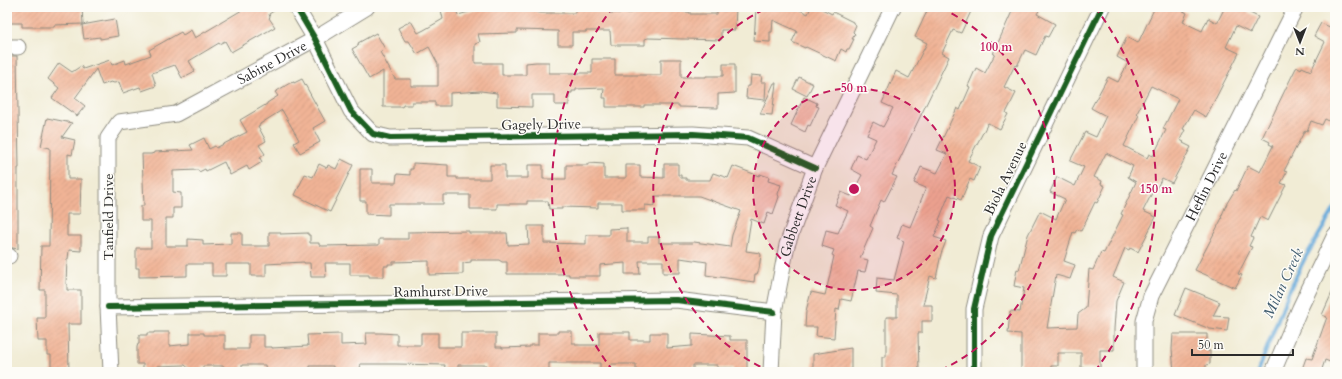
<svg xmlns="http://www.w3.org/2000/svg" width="1342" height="379" viewBox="0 0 1342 379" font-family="Cardo,serif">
	<defs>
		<pattern id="building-hatch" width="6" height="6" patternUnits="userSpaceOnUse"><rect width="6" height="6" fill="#f1b496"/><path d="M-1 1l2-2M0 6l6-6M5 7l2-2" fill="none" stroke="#cf9b81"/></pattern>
	</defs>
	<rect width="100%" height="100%" fill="#fdfcf7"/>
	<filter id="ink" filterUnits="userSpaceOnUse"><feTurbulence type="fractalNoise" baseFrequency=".025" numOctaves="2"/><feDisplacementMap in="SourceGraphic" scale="8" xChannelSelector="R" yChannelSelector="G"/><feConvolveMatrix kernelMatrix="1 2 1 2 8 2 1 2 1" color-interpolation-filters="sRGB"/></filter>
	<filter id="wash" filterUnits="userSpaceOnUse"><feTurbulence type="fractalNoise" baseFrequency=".012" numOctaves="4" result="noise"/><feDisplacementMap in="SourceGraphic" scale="16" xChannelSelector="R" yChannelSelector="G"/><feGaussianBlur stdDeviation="0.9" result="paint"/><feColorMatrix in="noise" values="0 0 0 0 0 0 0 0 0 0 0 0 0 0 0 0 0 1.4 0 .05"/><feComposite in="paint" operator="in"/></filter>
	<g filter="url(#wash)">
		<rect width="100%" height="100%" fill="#f1ecd5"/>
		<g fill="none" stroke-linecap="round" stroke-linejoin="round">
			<path stroke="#63a7d8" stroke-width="4" d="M1258 372 1288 293 1305 258 1335 208"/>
		</g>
		<g id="blocks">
			<path fill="url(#building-hatch)" fill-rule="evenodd" d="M7 7H82L83 24 54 25V27H22V23H7Z
				M247 7H280L269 14 270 17 269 18 275 27 231 52 225 41 219 44V43L189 61 195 71 182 78 175 65 152 73 156 86 142 91 140 87 123 93 119 82 114 83 111 82 102 85 96 69 75 98 85 106 77 116 52 98 59 88 48 79 59 63 72 72 81 66 83 69 110 60 112 65 125 60 126 64 151 55 149 50 181 32 183 35 191 30 195 38Z
				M450 7H455L458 15 487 7H536V12L541 13H575V7H609V13H631V7H684V12H690V14H717V9H720V7H736L735 30H721V40L648 38 645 39V45H611L610 31H586V32H572V45H558V31L517 30V33L478 34 480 42 475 44V63H502V75H526V63L536 62H549V73H592V59H615V75H661V59H681V77H706V76H723V64H735V93L718 94V108L679 107V105H644V107H606V98H603L604 88 576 89V91H572V93H569V105H555V95H532V107L497 106V93L481 91 450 93V106H435V102H412V105H403V106L401 107H383V71L369 79 352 49 359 45 358 43 376 33 385 49 380 52 395 79H411V86H438V64L429 47 417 54 409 41H405L398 28 411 21 418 33 424 30 443 19 441 10Z
				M759 7H794L808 14 811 7H818L832 14 833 12 853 22V23L856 25 853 32 855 34 852 39H854L849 49H847L846 52 841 49 836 61 806 47 805 48 792 42 797 31 773 20 772 32H770V42L754 41 756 9H759Z
				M929 7 942 11 944 7H973L961 33 953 30 942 53 949 57 892 175 897 177 884 202 881 200 870 226 873 228 860 258 868 260 865 272 858 271 851 301 841 299 839 310 836 309 834 338 816 336 817 327H805L806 311 811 292 825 295 829 279 834 256 832 255 834 250 822 246 826 230 838 233 848 211 835 205 841 192 851 196 862 175 851 169 857 155 866 159 876 139 867 135 873 122 883 127 893 108 882 103 896 71 909 78 927 43 915 37Z
				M1014 7H1041L1037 14 1055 24 1048 37 1045 36 1036 55 1025 50 1017 66 1015 65 1004 87 1016 93 1006 113 1008 114 1000 129 988 123 968 161 980 167 974 181 970 179 961 200 949 195 939 220 941 221 934 237 946 241 941 254 936 278 930 276 923 305H932V321H922V333H918L919 372H882V357H886V317H897V295L876 293 877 278 894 280 904 241 897 238 902 224 910 227 926 188 914 183 921 167 937 173 947 154 937 150 950 123 957 108 960 110 970 87 968 86 976 68 985 73 995 54H993Z
				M1155 7H1176L1187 13 1183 22 1202 31 1208 18 1217 23 1225 7H1238L1258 17 1250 33 1236 26 1226 47 1239 53 1206 117 1194 110 1183 129 1185 130 1180 140 1184 142 1183 143 1191 147 1172 183 1162 178 1155 191H1153L1143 211 1156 217 1138 252 1130 248 1129 250 1125 248 1113 277 1124 282 1116 301 1114 329V350H1100V368H1081V353H1058V366H1051L1050 372H1021V334L1008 333 1010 311 1020 312 1024 288 1014 286 1017 269 1019 270 1028 235 1040 211 1056 219 1065 199 1050 192 1057 177 1075 186 1084 167 1070 161 1085 132 1096 137 1106 116 1091 108 1108 77 1118 82 1128 63 1117 57 1127 37 1138 43ZM1151 86 1178 99 1163 129 1166 130 1153 156 1149 154 1147 158 1124 146 1139 115 1137 113ZM1106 153 1133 166 1128 177 1136 182 1121 214 1123 215 1104 253 1101 252 1093 270 1089 269 1086 308 1078 314 1077 327 1047 328 1056 275 1070 279 1075 265 1064 261 1073 232 1075 233 1077 229 1081 231 1095 202 1097 203 1105 186 1101 184 1102 181 1094 177Z
				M115 19 118 36 100 39V37L84 39 82 25Z
				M1321 23 1332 28 1335 23V113L1331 122 1325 119 1322 125 1311 121 1307 131 1305 130 1284 171 1287 172 1281 183 1286 185 1268 221 1260 217 1251 237 1253 238 1249 246 1252 247 1238 274 1242 275 1235 288 1195 270 1222 218 1221 217 1227 203 1235 190 1236 191 1248 166 1260 172 1273 146 1269 144 1270 142 1262 138 1286 88 1296 68 1298 67 1301 69 1302 67 1311 71 1325 42 1314 36Z
				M7 56H17L19 168H18V249L7 247Z
				M751 75 762 76 761 82H766L765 100 746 98 747 86H750Z
				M799 77 813 84 807 96 793 89Z
				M302 79 325 121 313 128 320 142 300 153 294 143 299 140 282 110 260 124V125L258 126 266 141 259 145 265 154 260 158 262 162 249 170 247 166 230 175 224 162 206 171 205 169 199 172 198 170 173 171V192L181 193V208H173V218H166V246H188V239L203 240V245L231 244V233H242V246H269V232H280V234L308 233V235H310V243H319V245L322 246 379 245V239H408V232L469 231V233H507L508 245 529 244 528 226H544V243L586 244V235H609V229L627 228V242H648V237H659V243H693L694 242 730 247 732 235 741 211 699 196H655V204H654V206L645 205V210H622V203H598V208L562 207V209H549L548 201H527V204H497V209H470V195H443V204H389V215L366 214V201H360V169H372V183H396L397 174 410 175V169H413V163L448 165V177H457V179H490V165H505V178H528V165H543V179H566V165H588V163L604 164V178H626V165H640V177L664 178V164H678V175H681V178H686V180H710L713 173 728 178 733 166 759 176 760 174 769 177 768 181 781 185 778 194 779 197 773 214 768 212 764 224 751 219 746 251 760 253 761 255 759 269 757 274H755L754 282 706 275 707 262 680 258V273H663V261H639L640 274H625V263L600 265V276H569V274H507V262H502L499 260H471V262L463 263V274L429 275V261L393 262V264H388V266H384V277H369V275H350V263H325L326 277H311L310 263H304V262L266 264V276H251V264H226V276H212V264H187V276L139 277V268H136V248H151V221H141V206H144L142 154H151L154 153V152L193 150 190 145 204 138 209 149 215 146 216 148 247 132 240 120 267 104V103L278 96 275 92 290 83 294 82V83Z
				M774 83H776L772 115 760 114Z
				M804 97 817 103 816 106 819 107 810 126 808 125 805 132 791 125Z
				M47 118 72 123 62 137 75 140 72 155 68 154V179H81L80 214H67V236H81V251L69 250 68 259H67L66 284H67V290H81V324H68L69 372H51V355H47V341H38L37 318H45V290H40L41 246H49L50 148 41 146Z
				M341 159 353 165 330 212 295 195 305 174 313 177 319 164 327 168 328 165 336 169Z
				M1335 286V364L1325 360 1321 372H1301L1306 358 1312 359 1327 317 1322 315Z
				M1186 288 1220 302 1213 316 1229 317 1227 331 1210 329 1175 315Z
				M558 331H572V343H576V345H599V332H630V340H650V333H667V348L692 346V334L730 336V340H747V372H733V368H717V365H693V372H636V364H611V372H600V363H549V370H512V372H486V365H458V372H444L445 365 396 364H360L361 372H333V366H310V372H266L265 365H242V372H224V366H203V372H193L185 365 157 366V372H143V364H137V347L138 344H139V335H147V333H154V332H169V346L190 344V333H204V335H225V349H249V335H264V347H272V348L308 346 307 335 341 334V345L367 344 366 333H381L397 334V345H421V333H438V347H461V333H496V347H502V348L530 347V345H538V333H558Z
				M1173 334H1207V351H1210V364L1206 365V372H1174L1172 349Z
				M851 348V372H813V354Z"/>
		</g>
	</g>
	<g filter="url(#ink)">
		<use href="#blocks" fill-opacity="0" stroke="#8e8c80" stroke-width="1"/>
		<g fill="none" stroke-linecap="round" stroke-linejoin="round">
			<defs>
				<g id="minor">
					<path d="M296 7 315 39 351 111 373 134 390 138 693 134 748 138 815 168"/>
					<path d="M7 47H18"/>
					<path d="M7 256H9"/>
					<path d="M108 307 676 300 774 312"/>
					<path id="s1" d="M111 372 108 307V138L119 122 176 114 315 39 367 7"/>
					<path id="s2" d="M771 372 774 312 787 245 815 168 893 7"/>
					<path d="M974 372V309L991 236 1102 7"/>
					<path id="s3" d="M1144 372V321L1151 296 1296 7"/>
					<path d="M1273 372 1300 308 1335 235"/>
				</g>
			</defs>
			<use href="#minor" stroke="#8e8c80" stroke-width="17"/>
			<use href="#minor" stroke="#fff" stroke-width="15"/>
			<defs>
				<path id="cycleway" d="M296 7 315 39 351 111 373 134 390 138 693 134 748 138 815 168
					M108 307 676 300 774 312
					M974 372V309L991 236 1102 7"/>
			</defs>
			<use href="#cycleway" stroke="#fdfcf7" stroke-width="8"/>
			<use href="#cycleway" stroke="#1b5e20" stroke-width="6"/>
		</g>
	</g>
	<circle cx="854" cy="189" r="101" fill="#c2185b" fill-opacity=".12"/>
	<g fill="none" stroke="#c2185b" stroke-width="2" stroke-dasharray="7 5">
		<circle cx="854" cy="189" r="101"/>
		<path d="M771 372A201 201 0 0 1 767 8M941 8A201 201 0 0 1 937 372"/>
		<path d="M613 371A302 302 0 0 1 613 7M1095 7A302 302 0 0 1 1095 371"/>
	</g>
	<g text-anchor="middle" stroke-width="3" stroke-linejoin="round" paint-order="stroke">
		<g font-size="14" fill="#2b2b2b" stroke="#fdfcf7">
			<text dy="5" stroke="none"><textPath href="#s1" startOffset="420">Sabine Drive</textPath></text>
			<text transform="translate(541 124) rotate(-1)" y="5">Gagely Drive</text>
			<text transform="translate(1005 178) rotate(-64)" y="5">Biola Avenue</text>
			<text dy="5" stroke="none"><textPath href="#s3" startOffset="200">Heflin Drive</textPath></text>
			<text transform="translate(108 217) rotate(-90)" y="5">Tanfield Drive</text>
			<text dy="5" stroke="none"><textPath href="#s2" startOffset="159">Gabbett Drive</textPath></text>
			<text transform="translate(441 291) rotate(-1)" y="5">Ramhurst Drive</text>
		</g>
		<g font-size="15" font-style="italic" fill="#415d70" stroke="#fdfcf7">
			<text transform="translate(1283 283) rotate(-65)" y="5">Milan Creek</text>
		</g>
	</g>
	<circle cx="854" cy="189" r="6" fill="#c2185b" stroke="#fdfcf7" stroke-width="2"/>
	<g font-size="12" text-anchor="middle" font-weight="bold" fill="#c2185b" stroke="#fdfcf7" stroke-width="3" stroke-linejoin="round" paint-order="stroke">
		<text x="996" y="51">100 m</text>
		<text x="854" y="92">50 m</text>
		<text x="1156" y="193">150 m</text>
	</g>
	<rect width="1342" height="379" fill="none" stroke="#fdfcf7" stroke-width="24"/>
	<g transform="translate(1300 42) rotate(180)" stroke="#fdfcf7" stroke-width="3" paint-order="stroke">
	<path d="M0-3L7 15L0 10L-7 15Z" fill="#2b2b2b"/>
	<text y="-6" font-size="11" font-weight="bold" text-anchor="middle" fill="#2b2b2b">N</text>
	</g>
	<path d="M1192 349v6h101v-6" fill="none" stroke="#2b2b2b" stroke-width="2"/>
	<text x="1198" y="349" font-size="12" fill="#2b2b2b" stroke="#fdfcf7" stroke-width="3" paint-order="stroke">50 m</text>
</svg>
